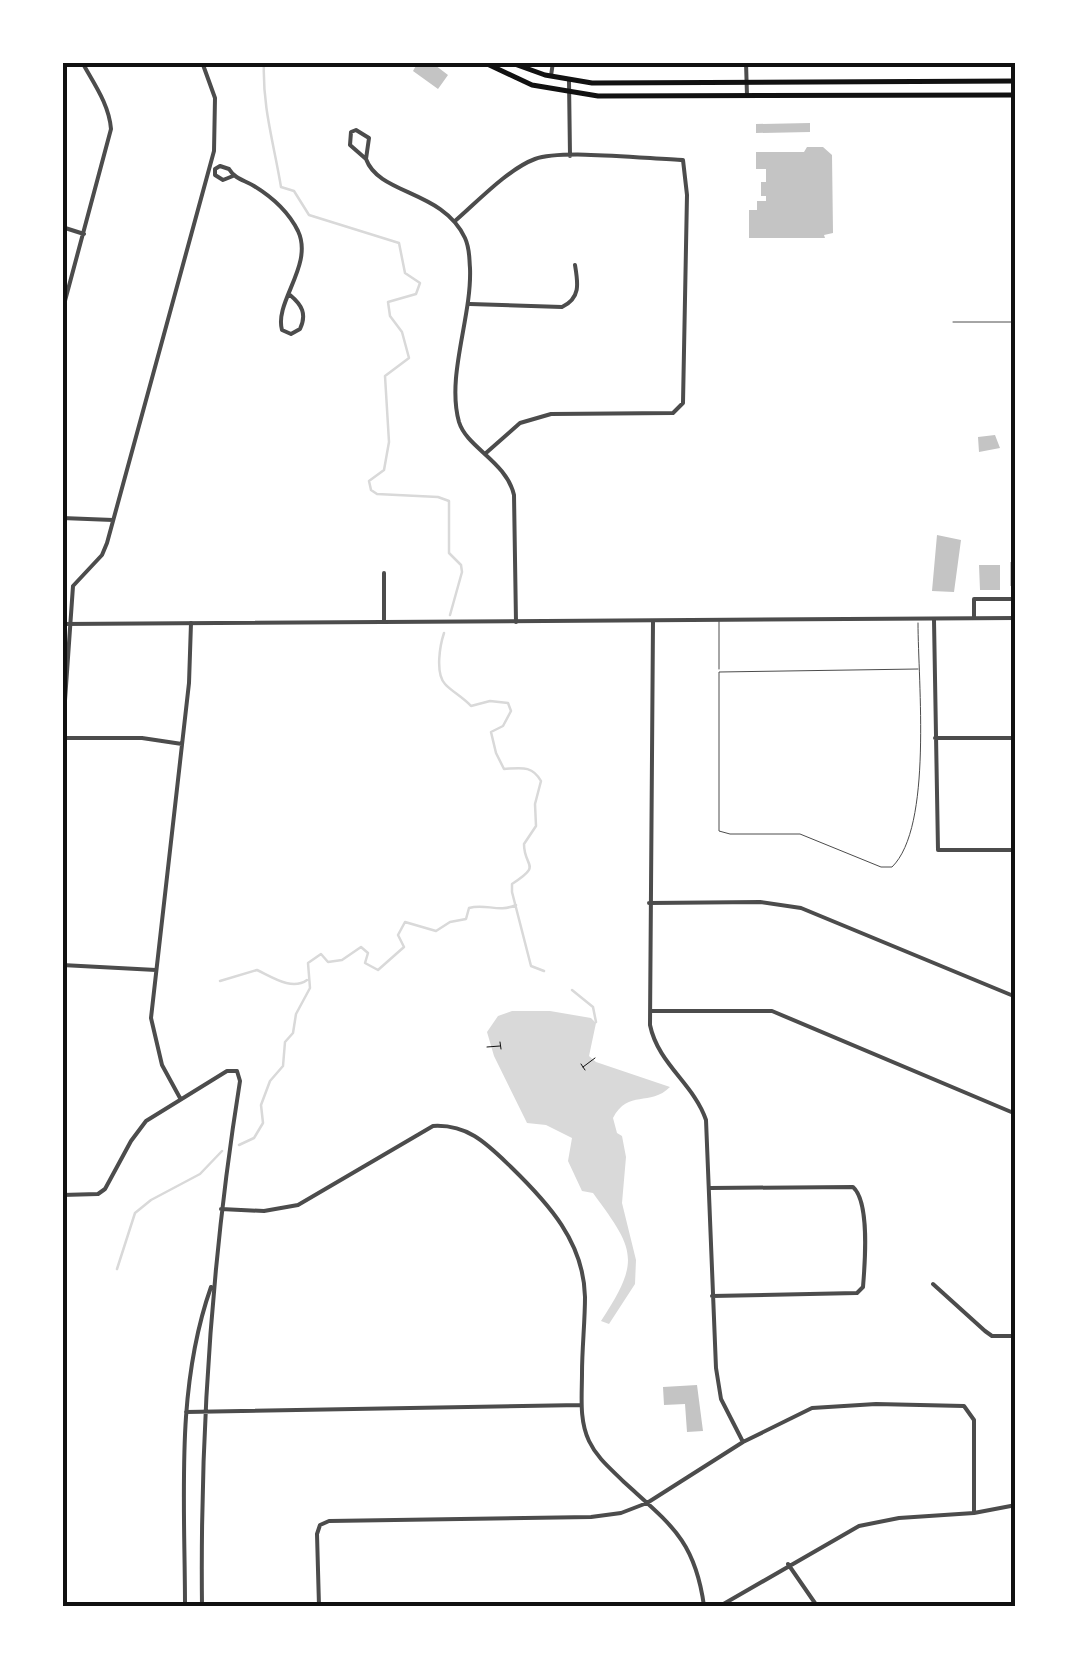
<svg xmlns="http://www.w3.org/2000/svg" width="1078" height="1669" viewBox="0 0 1078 1669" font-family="Ubuntu,sans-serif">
	<rect width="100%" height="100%" fill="#fff"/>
	<path fill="#d9d9d9" d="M512 1011H550L591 1018 596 1023 589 1056 596 1062 670 1087C650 1107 628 1089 613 1118L617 1133 622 1136 626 1157 622 1203 636 1260 635 1284 609 1324 601 1321C641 1260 635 1250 593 1193L582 1191 568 1161 572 1138 546 1125 527 1123 494 1056 487 1032 498 1016Z"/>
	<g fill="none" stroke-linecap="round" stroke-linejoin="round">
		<path stroke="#d9d9d9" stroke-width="2.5" d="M264 62C262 106 274 144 281 187L294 191 309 215 399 243 405 273 420 283 416 294 388 302 390 316 402 332 409 358 385 376 389 442 384 470 369 481 371 490 377 494 438 497 449 501V553L461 565 462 572 450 615
			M444 633C440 645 435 673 445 684 451 691 463 697 471 706L490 701 508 703 511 711 503 726 491 732 496 753 504 769C521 768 532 765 541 781L535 804 536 826 524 844C524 868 543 864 512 884V892L531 966 544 971
			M220 981 257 970C272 977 292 991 307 980
			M572 990 593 1007 596 1022
			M239 1145 254 1138 263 1123 261 1105 270 1081 283 1066 285 1042 293 1033 296 1014 310 988 308 963 321 954 328 962 342 960 361 947 368 953 365 963 378 970 404 947 398 935 405 922 436 931 450 922 466 919 469 908C485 903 499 913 516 905
			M117 1269 135 1213 151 1200 200 1174 222 1151"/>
	</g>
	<path fill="#c4c4c4" d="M418 62H431L448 75 438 89 413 71Z
		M810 123V132L756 133V124Z
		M807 147H823L832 155 833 233 824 235 825 238H749V210H757V201H766V196H761V182H766V169H756V152H804Z
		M995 435 1000 448 979 452 978 437Z
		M937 535 961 540 954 592 932 591Z
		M1010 562H1016V586H1010Z
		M979 565H1000V590H980Z
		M697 1385 703 1431 687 1432 685 1404 664 1405 663 1387Z"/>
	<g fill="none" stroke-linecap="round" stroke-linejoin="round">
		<path stroke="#111" stroke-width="1" d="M500 1042 501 1049
			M487 1047 500 1046
			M581 1064 585 1070
			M583 1067 595 1058"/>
		<path stroke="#4c4c4c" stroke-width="1" d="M953 322H1016
			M719 621V669
			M918 623C918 682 933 827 892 867H881L800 834H730L719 831V672L918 669"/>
		<path stroke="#4c4c4c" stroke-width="4" d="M746 62 747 96
			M551 76 553 62
			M569 81 570 156
			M356 130 369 138 366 159 350 145 351 132Z
			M366 159C379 195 443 190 465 238 470 249 469 257 470 268 472 317 446 376 459 422 467 448 506 461 514 495L516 622
			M233 176 223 180 215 175V169L220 166 229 169C235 179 244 180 254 186 272 197 289 213 298 231 314 265 274 302 282 330L291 334 300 329C307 314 302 305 290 295
			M455 221C477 202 508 169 535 159 562 149 650 159 683 160L687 195 683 403 673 413 551 414 520 423 486 453
			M62 227 84 234
			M470 304 562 307C581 298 578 283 575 265
			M62 312 111 129C109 104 94 84 82 62
			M62 518 113 520
			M384 573V622
			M974 618V599H1016
			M934 620 938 850H1016
			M653 621 650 1025C658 1064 694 1084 706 1120L716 1368 721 1399 743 1442
			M62 738H142L182 744
			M935 738H1016
			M62 743 73 586 102 555 107 543 214 151 215 98 202 62
			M649 903 760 902 801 908 1016 997
			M62 965 156 970
			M650 1011H772L1016 1114
			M180 1098 162 1065 151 1018 189 683 191 623
			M710 1188 853 1187C870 1202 865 1263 863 1287L857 1293 712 1296
			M62 1195 98 1194 105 1189 131 1141 146 1121 227 1071H237L240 1081C212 1256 200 1430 202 1606
			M221 1209 264 1211 298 1205 433 1126C468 1124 487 1144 511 1167 548 1203 584 1242 585 1297 585 1322 582 1348 582 1373 582 1396 579 1420 589 1441 597 1458 611 1469 624 1482 670 1524 695 1540 704 1606
			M933 1284 985 1331 992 1336H1016
			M186 1412 581 1405
			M788 1564 817 1606
			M185 1606C185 1500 175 1389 211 1287
			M319 1606 317 1534 320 1525 329 1521 591 1517 621 1513 647 1503 743 1442 812 1408 876 1404 964 1406 974 1420V1513
			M720 1606 859 1526 899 1518 974 1513 1016 1505"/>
		<path stroke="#4c4c4c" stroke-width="4" d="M62 624 1016 618"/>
		<path stroke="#111" stroke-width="5" d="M483 62 532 85 598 96 1016 95
			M509 62 545 75 592 83 1016 81"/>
	</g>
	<rect width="1078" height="1669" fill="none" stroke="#ffffff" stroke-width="130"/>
	<rect x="65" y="65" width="948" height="1539" fill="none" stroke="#111" stroke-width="4"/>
</svg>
